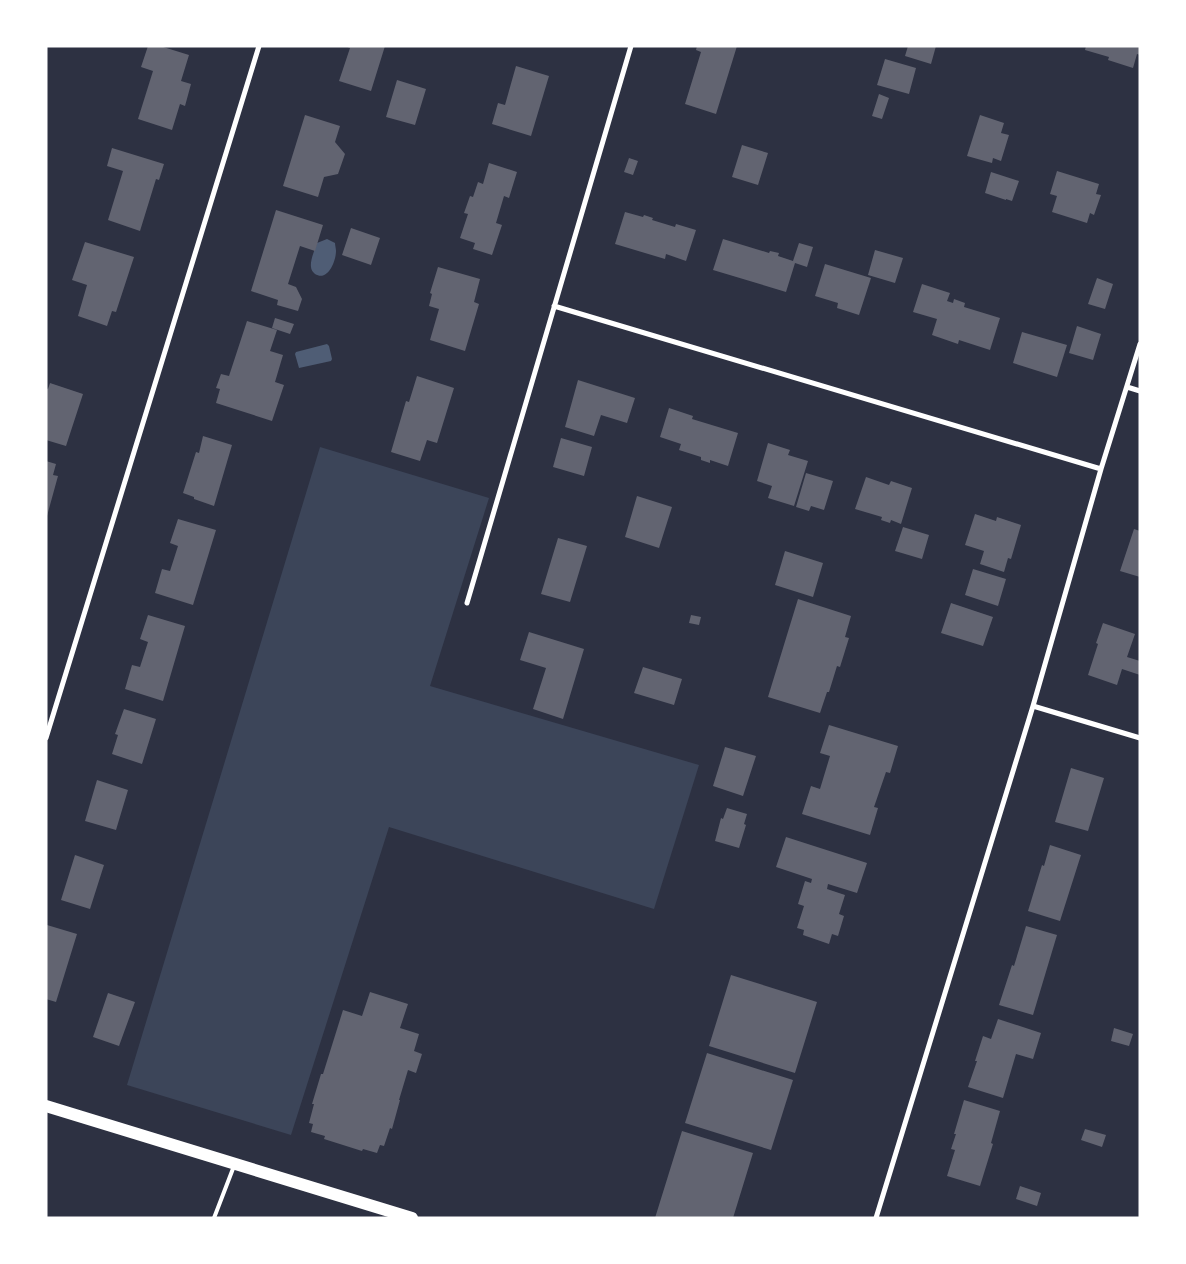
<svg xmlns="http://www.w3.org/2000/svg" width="1186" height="1264" viewBox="0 0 1186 1264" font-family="Barlow,sans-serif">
	<rect width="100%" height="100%" fill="#2d3142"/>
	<path fill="#3c4559" d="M320 447 489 498 430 686 699 765 654 909 389 827 291 1135 127 1085Z"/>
	<path fill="#4f5d75" d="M327 239 335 243C335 245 336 249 336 251 336 261 328 282 315 274 313 272 311 270 311 267 310 260 315 249 317 243Z
		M327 344 329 346 332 359 331 361 299 368 295 354 296 352Z"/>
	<path fill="#626471" d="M148 46H160L189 55 181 81 191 84 185 106 180 104 172 130 138 119 153 71 141 67Z
		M385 46 371 91 339 81 350 48 345 46Z
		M697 46H737L716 114 685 104 701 52 696 50Z
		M908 46H936L931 64 905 56Z
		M1086 46H1140V55L1137 54 1133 68 1108 60 1109 57 1085 50Z
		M885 59 916 68 909 94 877 85Z
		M516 66 549 76 531 136 492 124 498 103 505 105Z
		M397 80 426 89 415 125 386 117Z
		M879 94 889 98 882 119 872 116Z
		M305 115 340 126 335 142 345 154 338 174 324 177 318 197 283 186Z
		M980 115 1004 123 1001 133 1009 135 1001 161 993 158 992 163 967 156Z
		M742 145 768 153 758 185 732 177Z
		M112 148 164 164 159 180 156 179 140 231 108 220 123 171 107 166Z
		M629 158 638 161 633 175 624 172Z
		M489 163 517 172 509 198 504 196 496 223 502 225 492 255 473 249 475 243 460 238 468 214 464 213 470 196 473 197 478 182 483 184Z
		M1057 171 1099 184 1096 194 1101 195 1094 215 1090 213 1087 223 1052 212 1057 196 1050 194Z
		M991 172 1019 181 1012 201 1006 199V200L985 193Z
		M276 210 323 225 315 251 300 246 288 284 296 287 302 299 298 311 277 305 278 300 251 291Z
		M625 212 643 217 644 215 653 218 652 220 675 227 676 224 696 230 686 261 666 254 665 259 615 244Z
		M351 228 380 238 371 265 342 255Z
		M723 239 769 253 770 251 779 253 778 256 793 261 799 243 813 247 807 267 795 263 786 292 713 270Z
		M85 242 134 257 116 312 112 311 107 326 78 316 87 285 72 280Z
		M875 250 903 258 895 283 868 275Z
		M825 264 871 278 859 315 837 308 838 303 815 296Z
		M438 267 480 279 474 302 479 304 465 351 430 340 439 309 429 306 432 294 430 293Z
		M1097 278 1113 284 1105 309 1088 304Z
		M922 284 950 293 947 301 953 303 954 299 965 303 964 307 1000 318 990 350 959 340 958 344 932 335 937 319 913 312Z
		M275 318 294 324 290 334 272 328Z
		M247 321 277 330 270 351 283 355 275 382 284 385 272 421 216 403 220 389 216 388 221 374 229 376Z
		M1077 326 1101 334 1093 360 1069 353Z
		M1022 332 1067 345 1057 377 1013 363Z
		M417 376 454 388 437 443 427 440 420 461 391 452 406 401 409 402Z
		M578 380 635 398 627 423 601 415 594 436 565 427Z
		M50 383 83 394 66 446 46 440V388L48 389Z
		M669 408 693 416 692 419 738 433 728 466 710 460V463L701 460V457L679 450 681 444 660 437Z
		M203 436 232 445 214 506 194 499V497L183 493 196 452 199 453Z
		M561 438 592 447 584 476 553 467Z
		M768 443 790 450 788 455 808 461 794 506 768 498 772 486 757 481Z
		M46 461 56 464 53 475 58 476 47 516Z
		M806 473 833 481 824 510 811 506 809 511 796 507Z
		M866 477 889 485 891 481 912 488 901 524 891 520 890 523 881 520 882 517 855 509Z
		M637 496 672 507 659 548 625 537Z
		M975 514 996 521 997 517 1021 525 1011 559 1008 558 1004 572 980 564 984 551 965 545Z
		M178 519 216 530 193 605 155 593 162 569 170 571 178 546 170 543Z
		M903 527 929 535 922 559 895 551Z
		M1134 529 1140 531V577L1120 571Z
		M558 538 587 546 570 602 541 594Z
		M785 551 823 563 813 597 775 585Z
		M973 569 1006 579 998 606 965 595Z
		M798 599 851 616 845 637 849 638 840 667 837 666 829 692H827L820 713 768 697Z
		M951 603 993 617 983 646 941 633Z
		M148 615 185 626 163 701 125 689 132 665 140 667 148 642 140 639Z
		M691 615 701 617 699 625 689 623Z
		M1103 623 1135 634 1127 657 1140 661V675L1122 669 1117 685 1088 675 1098 644 1096 643Z
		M529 632 584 649 563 719 533 709 546 668 520 660Z
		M643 667 682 679 674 705 634 693Z
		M124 709 156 719 142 764 112 754 118 735 115 734Z
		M829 725 898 746 890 773 886 772 874 807 878 808 870 835 802 814 811 786 820 789 830 756 820 753Z
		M725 747 756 756 743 796 713 786Z
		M1071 768 1104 778 1088 831 1055 822Z
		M97 780 128 790 116 830 85 821Z
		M727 808 747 814 744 824 746 825 739 848 715 841 721 818 723 819Z
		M786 837 867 863 857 893 828 884 827 889 845 895 839 914 844 916 838 936 832 934 829 944 803 935 804 930 797 928 804 906 798 904 805 881 811 883 812 879 776 867Z
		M1050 845 1081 855 1060 921 1028 911 1042 865 1044 866Z
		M75 855 104 865 90 909 61 900Z
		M47 925 77 934 56 1002 46 999Z
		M1026 926 1057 935 1033 1015 999 1005 1012 965 1014 966Z
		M731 975 817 1002 795 1073 709 1046Z
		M370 992 408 1004 400 1028 419 1034 414 1051 422 1054 416 1073 408 1070 399 1100H400L392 1129 390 1128 384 1146 380 1145 377 1153 363 1149 362 1151 324 1139 325 1136 311 1132 313 1124 309 1123 314 1104H312L321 1074H323L343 1010 362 1016Z
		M108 993 135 1002 119 1046 93 1037Z
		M998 1019 1041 1033 1033 1059 1016 1054 1003 1098 968 1087 977 1061H975L983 1036 991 1039Z
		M1114 1028 1133 1034 1129 1046 1111 1041Z
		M707 1053 793 1080 771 1150 685 1123Z
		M964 1100 1000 1111 991 1143 993 1144 980 1186 947 1176 955 1150 951 1149 956 1134H954Z
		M1085 1129 1106 1135 1102 1147 1081 1140Z
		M682 1131 753 1153 733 1218H655Z
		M1020 1186 1041 1193 1037 1206 1016 1199Z"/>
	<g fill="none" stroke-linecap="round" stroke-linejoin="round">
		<path stroke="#fff" stroke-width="4" d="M214 1218 234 1166"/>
		<path stroke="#fff" stroke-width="5" d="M554 306 1101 469
			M1127 387 1140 391
			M467 603 631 46
			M1033 706 1140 738
			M46 738 259 46
			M876 1218 1033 706 1101 469 1140 344"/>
		<path stroke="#fff" stroke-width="12" d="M46 1106 412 1218"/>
	</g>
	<rect width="1186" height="1264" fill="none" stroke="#ffffff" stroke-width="95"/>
</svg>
